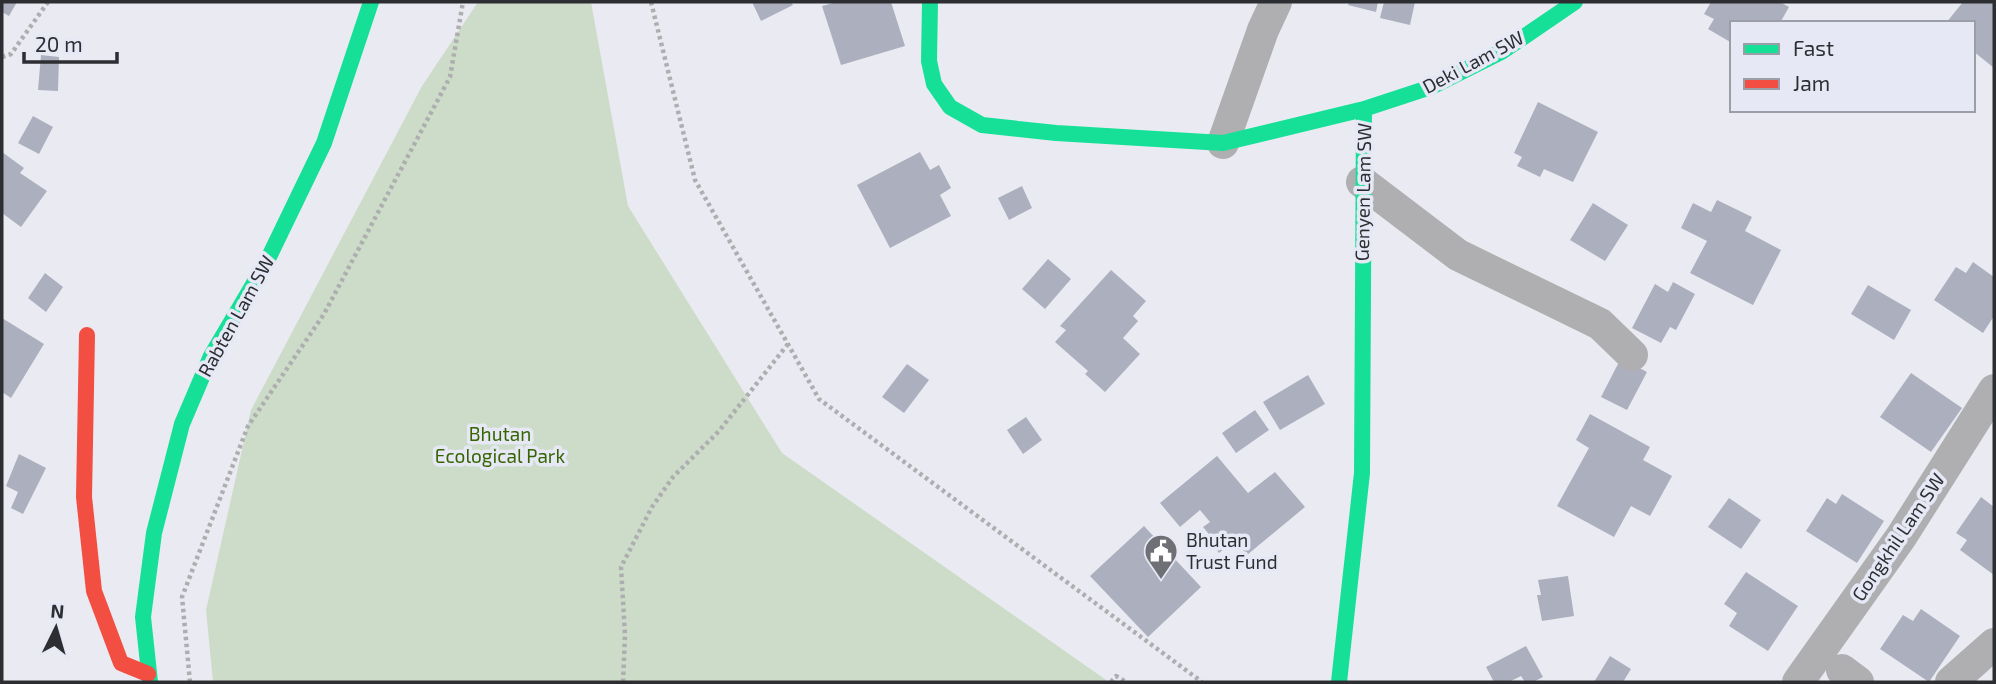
<svg xmlns="http://www.w3.org/2000/svg" width="1996" height="684" viewBox="0 0 1996 684" font-family="'Exo 2',sans-serif">
	<rect width="100%" height="100%" fill="#eaebf2"/>
	<path fill="#cddcc8" d="M478 2H591L628 206 782 453 1109 682H213L206 610 251 410 422 86Z"/>
	<path fill="#acafbe" d="M2 2H17L9 16 2 12Z
		M752 2H791L793 5 761 21Z
		M837 2H891L905 46 841 65 822 6Z
		M1349 2H1378L1376 12 1348 5Z
		M1384 2H1415L1410 25 1380 18Z
		M1711 2H1780L1789 7 1780 23H1732V43L1708 29 1714 19 1704 14Z
		M1963 2H1994V68L1973 51V23H1946Z
		M41 55 59 57 58 91 38 90Z
		M1538 102 1598 132 1573 182 1544 169 1540 177 1517 166 1522 157 1514 153Z
		M33 116 53 127 39 154 18 143Z
		M2 152 24 168 20 173 47 191 21 227 2 213Z
		M920 152 930 170 939 165 951 188 940 195 951 216 890 248 857 185Z
		M1022 186 1032 208 1009 220 998 198Z
		M1717 200 1752 217 1745 231 1781 250 1753 305 1690 273 1707 241 1681 228 1693 203 1711 212Z
		M1593 203 1628 225 1605 261 1570 240Z
		M1048 259 1071 279 1045 309 1022 289Z
		M1973 262 1994 277V316L1983 333 1934 300 1956 267 1966 273Z
		M1111 270 1146 301 1133 316 1138 321 1123 338 1140 354 1105 392 1085 374 1088 371 1055 342 1066 330 1060 326Z
		M45 273 63 287 46 312 28 298Z
		M1673 282 1695 294 1676 330 1670 327 1661 343 1632 328 1655 284 1668 292Z
		M1868 285 1911 310 1894 340 1851 314Z
		M2 318 44 344 11 398 2 392Z
		M1621 358 1647 372 1627 410 1601 397Z
		M907 364 929 380 904 413 882 397Z
		M1911 373 1962 408 1931 452 1880 417Z
		M1308 375 1325 404 1280 430 1263 402Z
		M1255 410 1269 430 1236 453 1222 433Z
		M1590 414 1650 447 1643 460 1672 476 1650 516 1631 506 1614 537 1557 506 1589 448 1576 440Z
		M1026 417 1042 440 1023 454 1007 430Z
		M19 454 46 468 23 514 11 508 18 492 6 486Z
		M1217 456 1248 493 1275 472 1305 507 1247 555 1235 540 1219 553 1210 541 1212 538 1203 527 1210 522 1200 510 1180 527 1160 503Z
		M1842 494 1884 521 1857 563 1806 531 1827 498 1836 504Z
		M1981 497 1994 507V575L1960 550 1967 540 1956 533Z
		M1729 498 1761 520 1741 549 1708 527Z
		M1144 526 1201 587 1148 637 1090 576Z
		M1746 572 1798 606 1768 651 1729 626 1737 613 1724 604Z
		M1568 576 1574 616 1542 621 1537 595H1541L1538 580Z
		M1921 609 1960 636 1929 682 1880 649 1903 615 1913 621Z
		M1526 646 1543 677 1533 682H1525L1521 676 1509 682H1494L1486 667Z
		M1610 656 1631 669 1623 682H1594Z"/>
	<g fill="none" stroke-linecap="round" stroke-linejoin="round">
		<path stroke="#aeaeb1" stroke-width="4.5" stroke-dasharray="3.5 3.5" stroke-linecap="butt" d="M651 2 695 180 819 399 1202 682
			M2 57 11 54 48 2
			M190 682 182 597 248 426 324 314 450 77 463 2
			M623 682 625 635 621 567 652 507 673 477 719 431 788 344
			M1111 682 1116 676 1126 682"/>
		<path stroke="#afafb1" stroke-width="32" d="M1223 143 1263 30 1276 2
			M1362 182 1458 255 1600 324 1632 355
			M1842 670 1858 682
			M1798 682 1901 537 1994 390
			M1951 682 1994 644"/>
		<path stroke="#16e098" stroke-width="16" d="M930 2 929 61 934 84 950 107 982 125 1056 133 1223 143 1364 109 1431 87 1503 51 1575 2
			M150 682 143 617 154 533 182 424 211 356 267 261 324 143 371 2
			M1339 682 1362 473 1364 109"/>
		<path stroke="#f24e42" stroke-width="16" d="M87 335 84 497 94 591 121 663 148 674"/>
	</g>
	<defs>
		<symbol id="civic-pin" viewBox="-11 -11 22 30"><path d="M0 17L-7.5 6A9.5 9.5 0 1 1 7.5 6Z" fill="#6f7075" stroke="#e6e9f5"/><path d="M-.6-6.5H3V-4.5H.6V-3L4-1V1h2V6H-6V1h2V-1L-.6-3ZM-1.2 2.5V6h2.4V2.5Z" fill="#fff"/></symbol>
	</defs>
	<g fill-rule="evenodd">
		<use href="#civic-pin" x="1142" y="532" width="38" height="52"/>
	</g>
	<g text-anchor="middle" stroke-width="7" stroke-linejoin="round" paint-order="stroke">
		<g font-size="19" fill="#2d2e32" stroke="#e6e9f5">
			<text transform="translate(1473 62) rotate(-28)" y="7">Deki Lam SW</text>
			<text transform="translate(1363 192) rotate(-89)" y="7">Genyen Lam SW</text>
			<text transform="translate(236 316) rotate(-61)" y="7">Rabten Lam SW</text>
			<text transform="translate(1898 537) rotate(-56)" y="7">Gongkhil Lam SW</text>
		</g>
		<g font-size="19" fill="#366500" stroke="#e6e9f5">
			<text x="500" y="441">Bhutan<tspan x="500" dy="22">Ecological Park</tspan></text>
		</g>
		<g font-size="19" fill="#2d2e32" stroke="#e6e9f5" text-anchor="start">
			<text x="1186" y="547">Bhutan<tspan x="1186" dy="22">Trust Fund</tspan></text>
		</g>
	</g>
	<rect width="1996" height="684" fill="none" stroke="#2d2e32" stroke-width="7"/>
	<rect x="1730" y="21" width="245" height="91" fill="#e6e9f5" stroke="#9c9ea7" stroke-width="2"/>
	<rect x="1744" y="44" width="35" height="10" fill="#16e098" stroke="#9c9ea7" stroke-width="2"/>
	<text x="1793" y="56" font-size="21" fill="#2d2e32">Fast</text>
	<rect x="1744" y="79" width="35" height="10" fill="#f24e42" stroke="#9c9ea7" stroke-width="2"/>
	<text x="1793" y="91" font-size="21" fill="#2d2e32">Jam</text>
	<g transform="translate(56 628) rotate(5)" stroke="#e6e9f5" stroke-width="5" paint-order="stroke">
	<path d="M0-5L12 26L0 18L-12 26Z" fill="#2d2e32"/>
	<text y="-10" font-size="19" font-weight="bold" text-anchor="middle" fill="#2d2e32">N</text>
	</g>
	<path d="M24 52v10h93v-10" fill="none" stroke="#2d2e32" stroke-width="3.5"/>
	<text x="35" y="52" font-size="21" fill="#2d2e32" stroke="#e6e9f5" stroke-width="5" paint-order="stroke">20 m</text>
</svg>
